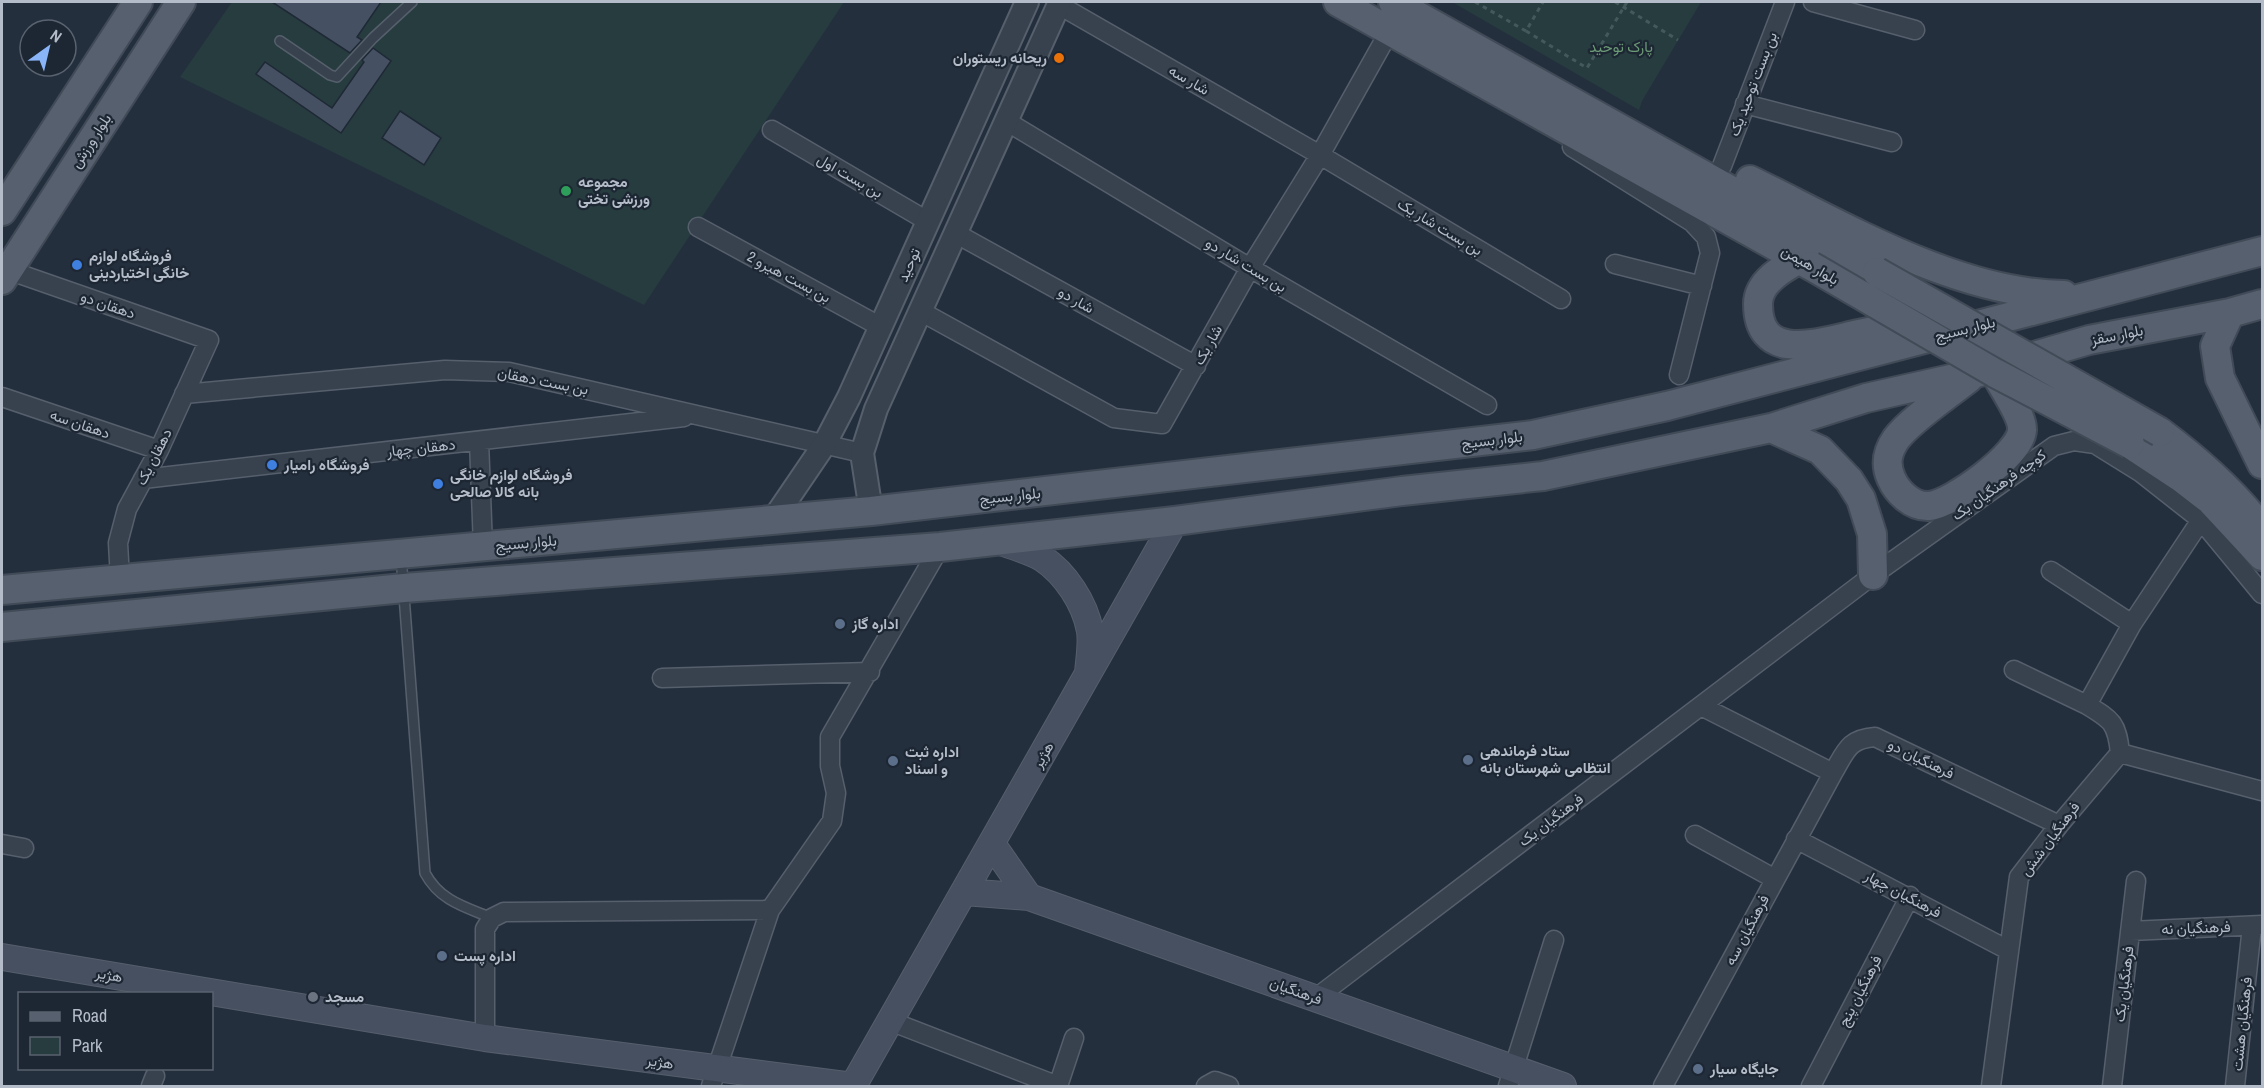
<svg xmlns="http://www.w3.org/2000/svg" width="2264" height="1088" viewBox="0 0 2264 1088" font-family="'Archivo Narrow',Vazirmatn,sans-serif">
	<rect width="100%" height="100%" fill="#242f3e"/>
	<path fill="#263c3f" d="M232 2H844L644 305 180 77Z
		M1452 2H1701L1642 101 1639 110Z"/>
	<path fill="#455162" stroke="#1f2835" stroke-width="1.5" d="M272 2H381L357 37 362 40 350 53Z
		M373 48 391 61 341 133 256 74 265 62 332 108 364 62 362 60Z
		M400 111 441 138 424 165 382 138Z"/>
	<g fill="none" stroke-linecap="round" stroke-linejoin="round">
		<defs>
			<path id="service" d="M280 41 330 75 337 77 373 38 412 2
				M401 556 425 873C440 901 465 907 492 918"/>
			<path id="minor" d="M1813 2 1915 30
				M1059 5 1320 155 1561 299
				M1745 104 1892 142
				M1006 121 1250 268 1487 405
				M772 130 929 222
				M1572 147 1692 222 1706 237 1710 253 1679 375
				M1722 166 1785 2
				M698 227 881 327
				M955 233 1196 366
				M1615 264 1702 286
				M8 270 209 340 159 450 127 509 118 543 120 579
				M920 311 1114 418 1162 424 1250 268 1320 155 1389 32
				M184 394 445 370 509 372 862 453
				M2 397 159 450
				M479 441 483 547
				M143 479 684 417
				M2051 571 2132 624
				M2014 670 2087 705
				M662 678 870 672
				M1701 706 1833 773C1846 751 1848 739 1875 737L2059 825
				M2120 753C2117 723 2112 720 2087 705L2132 624 2201 520
				M1695 835 1775 879
				M1796 839 2008 950
				M2 844 24 848
				M2130 931 2262 925
				M1316 998 1873 575 2054 446 2074 441 2095 444 2140 472 2201 520 2262 594
				M890 1021 1058 1086
				M485 1038V929L492 918 504 912 770 910
				M151 1086 155 1076
				M711 1086 770 910 832 821 836 793 830 766V737L940 547
				M1058 1086 1074 1038
				M1206 1086 1215 1081 1229 1086
				M1508 1086 1554 940
				M1663 1086 1833 773
				M1811 1086 1910 896
				M1991 1086 2019 877 2059 825 2120 753 2262 791
				M2112 1086 2136 881
				M2235 1086 2252 926"/>
			<path id="tertiary" d="M871 511 862 453 876 409 1060 2
				M773 520 824 445 849 397 1027 2"/>
			<path id="secondary" d="M994 540C1009 545 1028 550 1042 558 1065 573 1085 603 1090 631 1092 644 1089 660 1088 673
				M992 844 1029 897
				M964 892 1029 897 1563 1086
				M2 957 485 1038 853 1086 1175 521"/>
			<path id="primary" d="M1338 2 1811 266
				M1393 2 1877 272
				M1750 180C1844 226 1958 294 2064 295
				M2 211 138 2
				M1800 259C1783 268 1758 282 1758 304 1758 365 1822 342 1859 334 1882 329 1905 325 1927 321
				M2 280 181 2
				M2230 313 2215 346 2220 378 2262 464
				M1969 378C1949 394 1910 420 1896 439 1887 452 1885 464 1891 478 1897 492 1912 507 1929 506 1952 504 2021 454 2022 430 2023 416 2002 386 1995 373
				M1771 428 1820 450 1849 480 1861 499 1872 534 1873 575
				M2160 432C2199 461 2233 491 2262 529
				M2130 444 2180 477 2210 500 2262 556
				M2 590 871 511 1533 435 1667 406 2262 251
				M2 627 404 588 940 547 1175 521 1402 491 1543 476 1771 428 1866 398 1973 374 2089 340 2230 313 2262 304"/>
		</defs>
		<use href="#service" stroke="#565f6c" stroke-width="12"/>
		<use href="#minor" stroke="#565f6c" stroke-width="21"/>
		<use href="#tertiary" stroke="#565f6c" stroke-width="26"/>
		<use href="#secondary" stroke="#565f6c" stroke-width="28"/>
		<use href="#primary" stroke="#414a57" stroke-width="32"/>
		<path stroke="#44595c" stroke-width="3" stroke-dasharray="4.5 4.5" stroke-linecap="butt" d="M1475 2 1526 31 1543 2
			M1615 2 1678 40
			M1526 31 1587 68 1627 2"/>
		<use href="#service" stroke="#38414e" stroke-width="9"/>
		<use href="#minor" stroke="#38414e" stroke-width="18"/>
		<use href="#tertiary" stroke="#38414e" stroke-width="22"/>
		<use href="#secondary" stroke="#465061" stroke-width="26"/>
		<use href="#primary" stroke="#56606e" stroke-width="28"/>
		<defs>
			<path id="primary-bridge" d="M1811 266 1995 373 2130 444
				M1877 272 2160 432"/>
		</defs>
		<use href="#primary-bridge" stroke="#414a57" stroke-width="32" stroke-linecap="butt"/>
		<use href="#primary-bridge" stroke="#56606e" stroke-width="28"/>
	</g>
	<circle fill="#e8710a" stroke="#1d2633" stroke-width="2" cx="1059" cy="58" r="6"/>
	<circle fill="#2e9e5b" stroke="#1d2633" stroke-width="2" cx="566" cy="191" r="6"/>
	<g fill="#3f7fe0" stroke="#1d2633" stroke-width="2">
		<circle cx="77" cy="265" r="6"/>
		<circle cx="272" cy="465" r="6"/>
		<circle cx="438" cy="484" r="6"/>
	</g>
	<g fill="#5c6f8a" stroke="#1d2633" stroke-width="2">
		<circle cx="840" cy="624" r="6"/>
		<circle cx="1468" cy="760" r="6"/>
		<circle cx="893" cy="761" r="6"/>
		<circle cx="442" cy="956" r="6"/>
		<circle cx="1698" cy="1069" r="6"/>
	</g>
	<circle fill="#6b7280" stroke="#1d2633" stroke-width="2" cx="313" cy="997" r="6"/>
	<g text-anchor="middle" stroke-width="4.5" stroke-linejoin="round" paint-order="stroke">
		<g font-size="15" fill="#6b9a76" stroke="#1d2633">
			<text x="1621" y="52">پارک توحید</text>
		</g>
		<g font-size="15" font-weight="bold" fill="#b4bcc9" stroke="#1d2633" text-anchor="start">
			<text x="1047" y="63" text-anchor="end">ریحانە ریستوران</text>
			<text x="578" y="187">مجموعه<tspan x="578" dy="17">ورزشی تختی</tspan></text>
			<text x="89" y="261">فروشگاه لوازم<tspan x="89" dy="17">خانگی اختیاردینی</tspan></text>
			<text x="284" y="470">فروشگاه رامیار</text>
			<text x="450" y="480">فروشگاه لوازم خانگی<tspan x="450" dy="17">بانه کالا صالحی</tspan></text>
			<text x="852" y="629">اداره گاز</text>
			<text x="1480" y="756">ستاد فرماندهی<tspan x="1480" dy="17">انتظامی شهرستان بانه</tspan></text>
			<text x="905" y="757">اداره ثبت<tspan x="905" dy="17">و اسناد</tspan></text>
			<text x="454" y="961">اداره پست</text>
			<text x="325" y="1002">مسجد</text>
			<text x="1710" y="1074">جایگاه سیار</text>
		</g>
		<g font-size="15" fill="#b4bcc9" stroke="#1d2633">
			<text transform="translate(1189 80) rotate(30)" y="5">شار سه</text>
			<text transform="translate(1753 84) rotate(-69)" y="5">بن بست توحید یک</text>
			<text transform="translate(91 141) rotate(-57)" y="5">بلوار ورزش</text>
			<text transform="translate(850 176) rotate(30)" y="5">بن بست اول</text>
			<text transform="translate(1440 227) rotate(31)" y="5">بن بست شار یک</text>
			<text transform="translate(909 265) rotate(-66)" y="5">توحید</text>
			<text transform="translate(1246 265) rotate(31)" y="5">بن بست شار دو</text>
			<text transform="translate(1810 265) rotate(30)" y="5">بلوار هیمن</text>
			<text transform="translate(789 277) rotate(28)" y="5">بن بست هیرو 2</text>
			<text transform="translate(1076 300) rotate(29)" y="5">شار دو</text>
			<text transform="translate(108 305) rotate(19)" y="5">دهقان دو</text>
			<text transform="translate(1965 329) rotate(-14)" y="5">بلوار بسیج</text>
			<text transform="translate(2117 335) rotate(-11)" y="5">بلوار سقز</text>
			<text transform="translate(1208 345) rotate(-61)" y="5">شار یک</text>
			<text transform="translate(543 381) rotate(11)" y="5">بن بست دهقان</text>
			<text transform="translate(80 424) rotate(19)" y="5">دهقان سه</text>
			<text transform="translate(1492 440) rotate(-7)" y="5">بلوار بسیج</text>
			<text transform="translate(421 448) rotate(-6)" y="5">دهقان چهار</text>
			<text transform="translate(154 457) rotate(-63)" y="5">دهقان یک</text>
			<text transform="translate(1999 485) rotate(-35)" y="5">کوچه فرهنگیان یک</text>
			<text transform="translate(1010 496) rotate(-6)" y="5">بلوار بسیج</text>
			<text transform="translate(526 543) rotate(-5)" y="5">بلوار بسیج</text>
			<text transform="translate(1043 755) rotate(-60)" y="5">هژیر</text>
			<text transform="translate(1921 759) rotate(26)" y="5">فرهنگیان دو</text>
			<text transform="translate(1551 820) rotate(-37)" y="5">فرهنگیان یک</text>
			<text transform="translate(2050 839) rotate(-53)" y="5">فرهنگیان شش</text>
			<text transform="translate(1903 894) rotate(28)" y="5">فرهنگیان چهار</text>
			<text transform="translate(2196 928) rotate(-2)" y="5">فرهنگیان نه</text>
			<text transform="translate(1747 930) rotate(-62)" y="5">فرهنگیان سه</text>
			<text transform="translate(109 975) rotate(10)" y="5">هژیر</text>
			<text transform="translate(2124 984) rotate(-83)" y="5">فرهنگیان یک</text>
			<text transform="translate(1296 991) rotate(20)" y="5">فرهنگیان</text>
			<text transform="translate(1860 991) rotate(-63)" y="5">فرهنگیان پنج</text>
			<text transform="translate(2242 1024) rotate(-84)" y="5">فرهنگیان هشت</text>
			<text transform="translate(660 1062) rotate(8)" y="5">هژیر</text>
		</g>
	</g>
	<rect width="2264" height="1088" fill="none" stroke="#b4bcc9" stroke-width="6"/>
	<rect x="18" y="992" width="195" height="78" fill="#1d2633" stroke="#59626f" stroke-width="1.5"/>
	<rect x="30" y="1012" width="30" height="9" fill="#56606e" stroke="#59626f" stroke-width="1.5"/>
	<text x="72" y="1022" font-size="18" fill="#b4bcc9">Road</text>
	<rect x="30" y="1037" width="30" height="18" fill="#263c3f" stroke="#59626f" stroke-width="1.5"/>
	<text x="72" y="1052" font-size="18" fill="#b4bcc9">Park</text>
	<g transform="translate(48 48) rotate(34)"><circle r="28" fill="#1d2633" stroke="#59626f" stroke-width="1.5"/>
	<path d="M0-4.5L10 22L0 15L-10 22Z" fill="#8ab4f8"/>
	<text y="-9" font-size="16" font-weight="bold" text-anchor="middle" fill="#b4bcc9">N</text>
	</g>
</svg>
